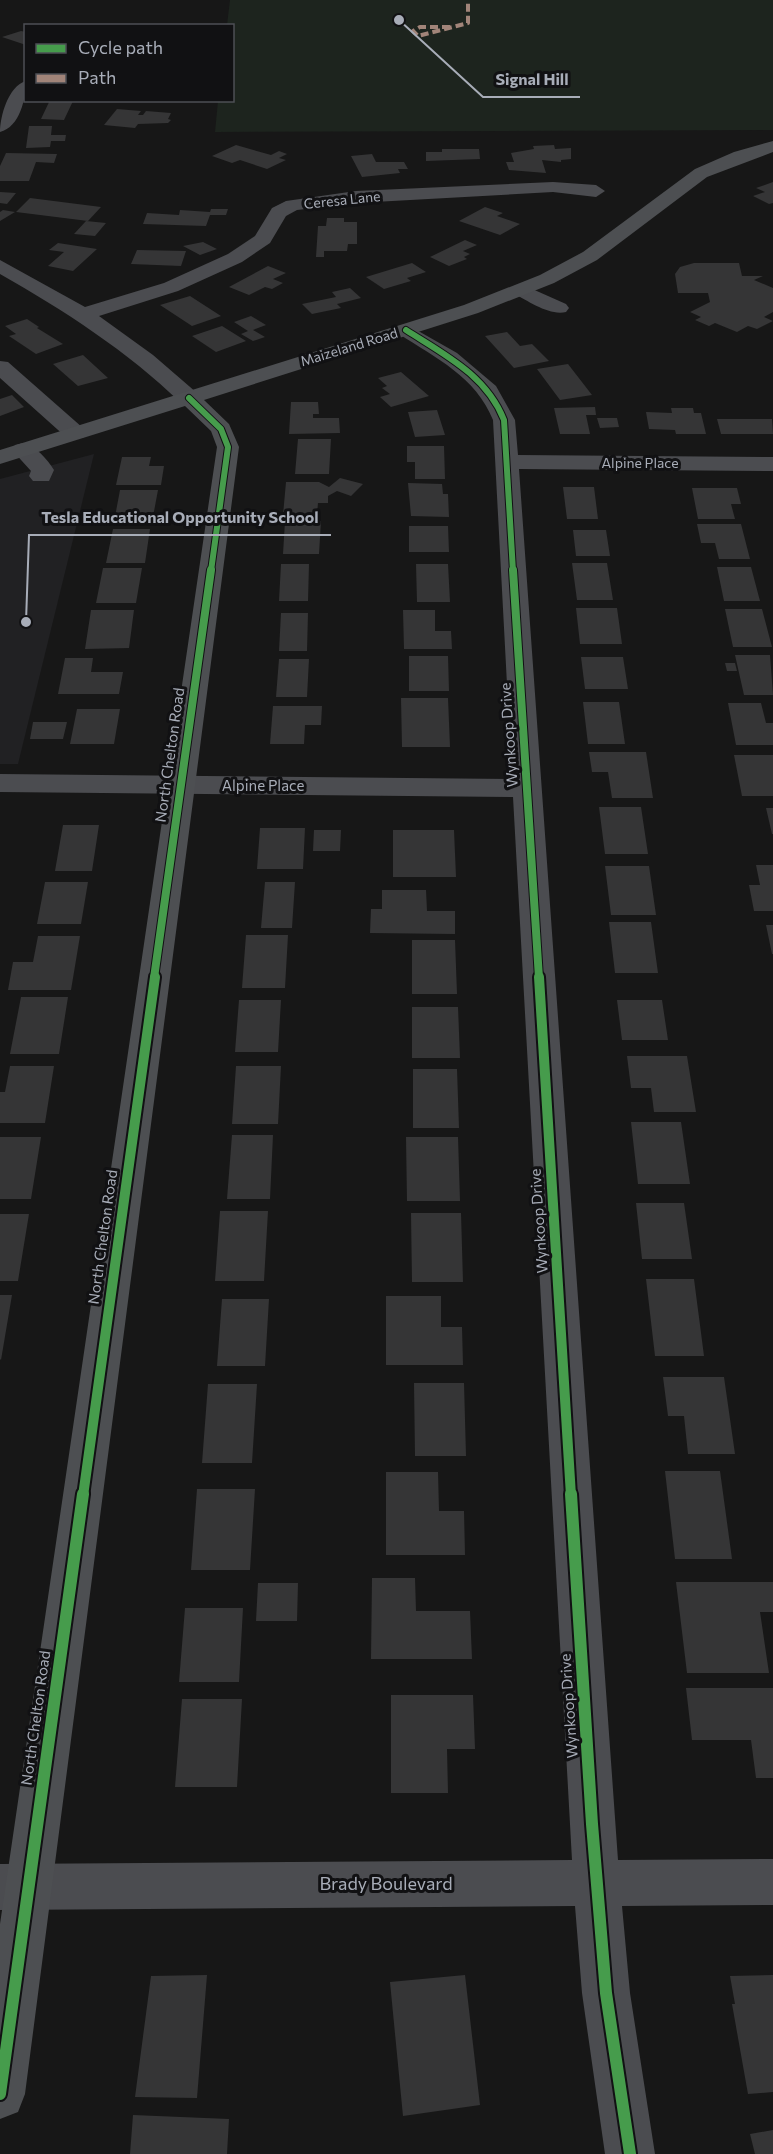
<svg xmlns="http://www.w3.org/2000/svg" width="773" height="2154" viewBox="0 0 773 2154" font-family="Commissioner,sans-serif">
	<rect width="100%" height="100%" fill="#171717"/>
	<path fill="#212123" d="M94 454 18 764H0V479Z"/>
	<path fill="#1d241e" d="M230 0H773V130L215 132 218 101 232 100V26L227 25Z"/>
	<path fill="#353536" d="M21 31 26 32V45L2 37Z
		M50 100 73 101 64 120 41 119Z
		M117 109 141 111 138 115H143L146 111 171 113 168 119 171 120 168 123 138 124 135 128 104 125Z
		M29 126H52L51 135H66L65 141H51L50 147 26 148Z
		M236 145 271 155 279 151 287 154 279 158 286 160 267 169 240 160 232 163 212 156Z
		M554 145 555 149 571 148V159L561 160V162L542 160 546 173 509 170 506 162H514L511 153 534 149 533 146Z
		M442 149H479L480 159 426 161V152H442Z
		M6 153 57 154 54 163 36 162 29 181H0V166Z
		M372 154 376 162H404L408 169H398L400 173 362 177 351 156Z
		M773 182V203L769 204 753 196 765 192 756 188Z
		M0 192 16 193 7 204 0 203Z
		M30 198 101 207 88 221 16 212Z
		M485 207 503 213 497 216 520 224 500 235 459 221Z
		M211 209H228L226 215H210L206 226 143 224 147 213 179 215 180 210 210 212Z
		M3 210 15 212 0 221V212Z
		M327 218H344V222H357V244H348L347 251H324V257H316L318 226H326Z
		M86 221 106 223 95 236 74 234Z
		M465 240 477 245 463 251 470 254 464 257 467 259 449 266 430 257Z
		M203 242 217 249 200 255 183 246Z
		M58 243 97 249 73 271 48 266 64 252 49 250Z
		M137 250 186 251 181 266 131 264Z
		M412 263 426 272 407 278 411 281 384 289 366 277Z
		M694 263H739L742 276H763L754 280 773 288V312L764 317 773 321 757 329 748 326 737 332 715 323 709 326 695 320 701 317 690 312 710 302 708 293H678L675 274 680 267Z
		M268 266 286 273 273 279 283 283 272 289 265 287 249 295 229 287Z
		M350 288 361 298 337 304 341 308 312 314 302 304 336 297 332 292Z
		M190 296 221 316 192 326 160 305Z
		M251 316 266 325 253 330 265 337 253 341 241 334 248 331 234 322Z
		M27 319 39 327 37 328 63 344 36 354 9 336 16 334 5 326Z
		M222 326 246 341 216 352 192 336Z
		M507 332 520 346 532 344 549 361 514 368 485 336Z
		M83 355 108 378 78 386 53 364Z
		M568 364 592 395 560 400 537 369Z
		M401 372 429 396 391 407 380 397 390 394 382 388 387 386 378 378Z
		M12 395 24 407 0 416V399Z
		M291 402H318L319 414H313V418H339L340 433 289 434Z
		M595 407 596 415H586L590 434H560L554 408Z
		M671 408H693L694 413H701L706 434H676L675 430 649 429 646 412 672 413Z
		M437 410 445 435 415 437 408 412Z
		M597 418H617L619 427 600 428Z
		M717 419H772L773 434H721Z
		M298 439H331L329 474H295Z
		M407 446H444L445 479H415V462H407Z
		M122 457H151L149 466H164L161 485H116Z
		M340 478 363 484 351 496 337 491 328 496V503H318L317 515H283L286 482H319L329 487Z
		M408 483 442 484 443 494H448L449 517 411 516Z
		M563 487H594L598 519H567Z
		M692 488H737L741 504H731L735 519H698Z
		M120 490H158L152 522H114Z
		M285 521H321L319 554H283Z
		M697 524H741L750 559H719L715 543H701Z
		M409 526H448L449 552H409Z
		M113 529H150L145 563H106Z
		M573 530H606L610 556H576Z
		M572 563H607L613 600H577Z
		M281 564H309L308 601H279Z
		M416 564H448L450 602H417Z
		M717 567H751L760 601H724Z
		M103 568H142L136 603H96Z
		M576 608H617L622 644H580Z
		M725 609H762L772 647H733Z
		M91 610H134L129 648 85 649Z
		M403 610H435V631H451L452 649H404Z
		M281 613H308L307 651H279Z
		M735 655H770L773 695H744Z
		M409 656H448L449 691H409Z
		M581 657H623L628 689H585Z
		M65 658H93L91 672H123L119 694H58Z
		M279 659H309L307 697H276Z
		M725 663H735L737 671H727Z
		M401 698H448L450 747H402Z
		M583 702H619L625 744H588Z
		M728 703H761L766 723H773V745H736Z
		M273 706H322L321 725H305L304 744H270Z
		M77 709H120L114 744H70Z
		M33 722H67L63 739H30Z
		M589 752H646L653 798H612L608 772H592Z
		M734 755H773V796H742Z
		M599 807H641L648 854H605Z
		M766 808H773V834H772Z
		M63 825H99L92 871H55Z
		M260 828H305L303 869H257Z
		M314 830H341L340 851H313Z
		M393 830H454L456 877H393Z
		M756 865H773V911H754L749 885H760Z
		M605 866H649L656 915H611Z
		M45 882H88L81 924H37Z
		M265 882H295L292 928H261Z
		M382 890H426L427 911H455V934L370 933 371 909H382Z
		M609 922H651L658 973H615Z
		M766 925H773V954H772Z
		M246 935H288L285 988H242Z
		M38 936H80L71 990H8L13 962H33Z
		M412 940H455L457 994H412Z
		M21 997H68L59 1054H10Z
		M239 1000H281L278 1052H235Z
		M617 1000H662L668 1040H622Z
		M412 1007H458L460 1058H412Z
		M627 1056H687L696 1112H654L651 1088H631Z
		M10 1066H54L45 1123H0V1092H5Z
		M236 1066H281L278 1124H232Z
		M413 1069H457L459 1128H413Z
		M631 1122H681L690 1184H638Z
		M232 1135H273L270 1199H227Z
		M0 1137H41L31 1199H0Z
		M406 1137H458L460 1201H407Z
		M636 1203H684L692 1259H642Z
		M220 1211H268L264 1281H215Z
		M411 1213H461L463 1282H412Z
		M0 1214H29L18 1281H0Z
		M646 1279H694L704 1356H655Z
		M0 1295H12L1 1360 0 1359Z
		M386 1296H441V1327H462L463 1365H386Z
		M222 1299H269L265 1366H217Z
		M663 1377H724L735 1454H688L684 1416H668Z
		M414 1383H464L466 1456H415Z
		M208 1384H257L252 1463H202Z
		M665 1471H720L732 1559H675Z
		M386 1472H438L439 1511H464L465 1555H386Z
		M197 1489H255L250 1570H191Z
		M372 1578H415L416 1611H470L472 1659H371Z
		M676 1582H773V1612H760L769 1673H687Z
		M258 1583H298L297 1621H256Z
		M185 1608H243L239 1682H179Z
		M686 1688H773V1778H756L751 1740H692Z
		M391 1695H473L475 1749H447L448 1793H391Z
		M182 1699H242L237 1787H175Z
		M207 1975 197 2098 135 2097 151 1976Z
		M465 1975 480 2105 403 2116 390 1982Z
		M773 1975V2092L748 2094 732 2004H735L730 1976Z
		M133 2115 229 2119 227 2154H130Z
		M773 2130V2154H755L750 2134Z"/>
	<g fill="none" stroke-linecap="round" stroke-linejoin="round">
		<path fill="#4b4c50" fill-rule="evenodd" d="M26 81C26 98 20 127 0 132 0 117 8 86 26 81Z
			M553 182 596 185 605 191 596 197 553 192 356 203 297 210 286 216 270 243 242 262 178 291 99 316 153 355 197 393 200 398 197 403H181C127 351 65 311 0 274V260L85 307 164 283 228 254 255 236 272 208 286 201 356 191Z
			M521 284 566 304 569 308 566 312C549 316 529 301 514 294L511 290 514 286Z
			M406 324 457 353 496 386 515 420 518 455 773 457V471L519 469 618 1860 773 1859V1905L622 1906 630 1993 655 2154H605L582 1993 575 1906 0 1910V1864L572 1860 513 797 0 792V774L512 779 493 420C476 377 436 358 399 334L396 330 399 326Z
			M0 361 8 362 83 428 86 433 83 438H67L0 378Z
			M23 443C36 446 47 459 54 470L49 481H33L29 476 31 471 12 450 15 445Z"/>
		<path fill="#4d4f52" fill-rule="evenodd" d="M773 141V152L707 177 597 260 554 283 478 313 204 400 229 424 239 447 25 2094 18 2112 0 2119V1924L217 447 211 431 185 406 0 464V450L464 305 540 275 583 252 695 169 734 152Z"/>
		<path stroke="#a18479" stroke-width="4" stroke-dasharray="8 4" stroke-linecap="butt" d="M450 27H420L413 31 418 36 468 23V0"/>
		<defs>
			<path id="cycleway-far3" d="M406 330C445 355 486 375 504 420L513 571
				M189 398 221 429 228 447 211 571"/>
			<path id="cycleway-far2" d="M513 570 539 978
				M154 978 211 570"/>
			<path id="cycleway-far1" d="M539 977 571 1496
				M83 1496 155 977"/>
			<path id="cycleway" d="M571 1494 592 1824 606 1993 630 2154
				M0 2094 83 1494"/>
		</defs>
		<use href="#cycleway-far3" stroke="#111113" stroke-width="8"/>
		<use href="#cycleway-far2" stroke="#111113" stroke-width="10"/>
		<use href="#cycleway-far1" stroke="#111113" stroke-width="14"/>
		<use href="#cycleway" stroke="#111113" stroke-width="16"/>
		<use href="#cycleway-far3" stroke="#469c4c" stroke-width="6"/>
		<use href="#cycleway-far2" stroke="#469c4c" stroke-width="8"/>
		<use href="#cycleway-far1" stroke="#469c4c" stroke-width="10"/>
		<use href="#cycleway" stroke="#469c4c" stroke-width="12"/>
	</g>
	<g text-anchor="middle" stroke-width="6" stroke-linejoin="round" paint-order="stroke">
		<g font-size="14" fill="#a8adb8" stroke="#111113">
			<text transform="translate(342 200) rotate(-6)" y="5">Ceresa Lane</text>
			<text transform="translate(349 347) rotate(-17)" y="5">Maizeland Road</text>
			<text x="640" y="468">Alpine Place</text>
		</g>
		<g font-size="15" fill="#a8adb8" stroke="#111113">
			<text transform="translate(509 735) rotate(-94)" y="5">Wynkoop Drive</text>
			<text transform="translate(170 755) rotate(-82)" y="5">North Chelton Road</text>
			<text x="263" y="791">Alpine Place</text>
			<text transform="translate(539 1221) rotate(-94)" y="5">Wynkoop Drive</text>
			<text transform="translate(103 1237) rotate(-82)" y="5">North Chelton Road</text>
			<text transform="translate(569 1706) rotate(-94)" y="5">Wynkoop Drive</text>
			<text transform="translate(36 1718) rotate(-82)" y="5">North Chelton Road</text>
		</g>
		<g font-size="18" fill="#a8adb8" stroke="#111113">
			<text x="386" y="1890">Brady Boulevard</text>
		</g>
	</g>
	<path fill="none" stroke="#a8adb8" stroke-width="2" d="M399 20L483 97H580M26 622L29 535H331"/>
	<g fill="#a8adb8" stroke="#111113" stroke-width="2">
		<circle cx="399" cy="20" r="6"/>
		<circle cx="26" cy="622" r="6"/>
	</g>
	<g font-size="16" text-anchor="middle" font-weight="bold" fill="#a8adb8" stroke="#111113" stroke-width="6" stroke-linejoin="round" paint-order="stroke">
		<text x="532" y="85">Signal Hill</text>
		<text x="180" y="523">Tesla Educational Opportunity School</text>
	</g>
	<rect x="24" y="24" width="210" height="78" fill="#111113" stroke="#4d4f55" stroke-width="1.5"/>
	<rect x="36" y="44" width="30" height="9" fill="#469c4c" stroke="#4d4f55" stroke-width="1.5"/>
	<text x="78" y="54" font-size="18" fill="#a8adb8">Cycle path</text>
	<rect x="36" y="74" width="30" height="9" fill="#a18479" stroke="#4d4f55" stroke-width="1.5"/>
	<text x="78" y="84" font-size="18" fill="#a8adb8">Path</text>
</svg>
